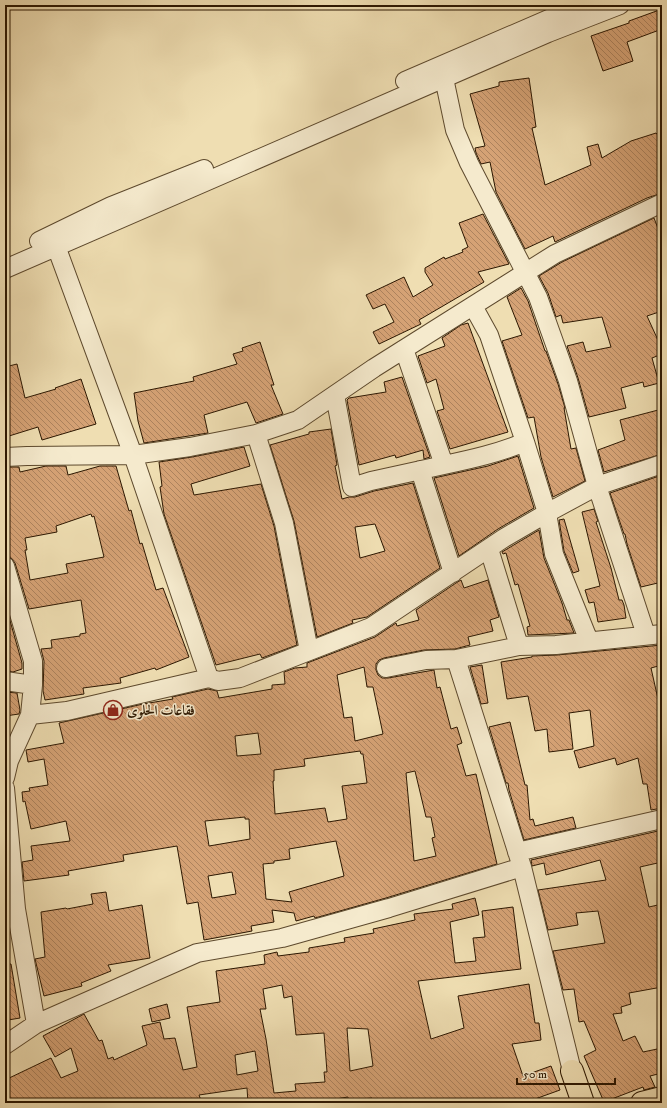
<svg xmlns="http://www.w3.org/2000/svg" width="667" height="1108" viewBox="0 0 667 1108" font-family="'IM FELL DW Pica',Amiri,serif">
	<defs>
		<pattern id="building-back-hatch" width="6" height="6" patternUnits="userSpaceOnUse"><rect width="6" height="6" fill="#d5a275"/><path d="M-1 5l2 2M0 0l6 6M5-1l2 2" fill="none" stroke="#ad835e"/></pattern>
	</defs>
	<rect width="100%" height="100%" fill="#efdeb2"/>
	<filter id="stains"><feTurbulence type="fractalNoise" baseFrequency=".005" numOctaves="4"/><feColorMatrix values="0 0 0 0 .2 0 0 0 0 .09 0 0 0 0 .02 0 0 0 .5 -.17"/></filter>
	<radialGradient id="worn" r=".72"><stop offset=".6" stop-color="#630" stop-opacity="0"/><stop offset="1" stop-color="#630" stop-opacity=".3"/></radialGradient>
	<path fill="url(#building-back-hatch)" stroke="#2c1701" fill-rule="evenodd" d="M662 9V29L627 42 633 61 603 71 591 36 629 23V21Z
		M529 78 536 127 532 128 545 185 591 165 587 147 598 144 602 158 631 141 656 133 657 134 662 132V193L647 198 555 242 553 236 525 249 496 192 490 162 481 164 476 153 475 148 485 146 470 94 499 86V82Z
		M483 214 509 264 478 272 484 282 419 320 421 324 379 344 373 332 394 322 385 304 373 309 366 295 404 277 413 297 433 285 425 272V268L444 257 445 259 463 252 462 250 468 247 459 223Z
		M654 218 662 239V311L647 316 662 349V354L652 358 659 383 644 387 643 382 621 388 626 408 589 417 578 378 567 346 583 342 586 352 611 347 602 317 563 323 561 315 556 317 548 293 539 276 562 262Z
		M521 288 528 301 545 351H546L558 384 565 408H564L571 449 576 448 585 481 553 497 541 457 534 417 528 418 502 341 522 335 507 297Z
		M468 323 508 432 450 449 437 411 444 409 436 379 427 383 418 356 445 346 442 338 461 325Z
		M260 342 274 385H271L283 414 256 423 247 402 204 415 208 433 144 443 138 421 134 393 194 381 193 377 237 364 233 354 243 351 242 348Z
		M17 364 25 398 56 389 55 388 81 379 96 424 42 440 38 427 9 436 5 422V367Z
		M402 377 430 457 424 459 423 450 396 458 395 455 359 465 347 400 349 398 386 392 384 382Z
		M662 409V454L604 472 598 450 625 440 620 420Z
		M331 429 337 465 335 466 342 499 349 497H355L374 491 413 483 440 568 367 617 352 620 353 623 317 637 294 521 270 445 309 434V432ZM375 524 385 551 360 558 355 527Z
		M244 447 250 466 191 484 194 495 261 484 274 526 297 645 262 658 260 654 216 665 164 514 160 487 162 486 159 462 192 457Z
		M518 456 534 508 498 529 459 556 434 478 488 466Z
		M46 466H66L68 475 100 466H116L129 511 131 510 140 544 142 543 156 590 163 588 189 657 156 670 155 668 120 678 121 683 83 688 84 694 45 700 43 691 44 661 41 649 52 648 51 640 80 636V634L86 633 81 600 29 609 15 563 12 559 9 557 8 553H7L5 541V467H19L20 472ZM91 514 92 517 94 516 104 557 66 564 68 573 30 580 25 550H27L25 538 57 532 56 526Z
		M662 475V582L641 587 627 544 625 534H624L610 493Z
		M594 509 598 521 596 522 611 568 619 600H622L624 605 626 618 598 622 594 602 589 603 585 590 600 586 582 512Z
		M564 519 579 571 573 573 564 551 559 520Z
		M539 530 544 558 562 603 567 620H569L574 633 528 635 527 627 530 626 518 584 515 585 506 553 503 554 502 552Z
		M461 580 464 588 488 580 499 617 490 620 493 631 468 637 470 645 455 649 424 650 384 658 379 660 376 664V670L378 675 382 678H388L434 670 437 688 440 687 451 729 457 727 462 743 457 745 466 776 476 774 497 864 386 898 315 918 314 916 296 921 294 913 272 910 274 922 251 926 252 931 204 940 198 902 187 904 177 846 123 855 124 861 68 871 69 875 24 881 22 862 33 860 31 846 70 841 66 821 31 829 25 801 23 802 22 792 30 791 29 788 48 785 44 759 28 762 26 750 64 743 59 723 143 704 173 699 172 697 208 689 217 691 219 698 272 689V685L285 684 284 672 295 668 307 667V663L375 637 396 623 397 626 419 620 416 610 456 583ZM364 667 367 687H373L383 734 355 741 352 717 344 718 337 675ZM258 733 261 754 237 756 235 736ZM360 751 361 754H363L367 783 342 786 347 819 328 822 325 808 275 814 273 781H274V770L305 766 304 759ZM415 771 426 817H431L435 837 432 838 436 856 414 861 406 773ZM245 817V819H249L250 839 209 846 205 821ZM336 841 344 876 289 892 292 902 266 899 263 864 274 863V861L290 859 289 849ZM232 872 236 894 212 898 208 876Z
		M5 603 22 663V669L13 672 5 671Z
		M662 645V665L651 668 660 708 662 707V808L651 810 647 784H643L638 758 617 765 615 758 579 768 574 751 594 746 590 710 569 713 573 749 549 752 547 729 535 731 528 696 507 699 501 662 532 657V656L557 655Z
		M482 665 488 703 481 704 470 667Z
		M5 692 17 693 20 710 19 714 5 716Z
		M510 722 525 785H527L530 820 533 819 535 826 573 817 576 828 524 840 509 790 508 783H506L489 727Z
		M658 831 662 845V862L640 867 649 907 662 904V987L629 993 631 1004 621 1007 622 1013 613 1014 623 1041 635 1036 643 1052 662 1048V1073L650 1076 655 1087 644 1090 643 1087 604 1102 584 1056 596 1050 584 1021 579 1022 574 989 563 990 553 951 605 943 598 911 576 913 578 925 548 930 538 890 606 880 600 860 546 875 544 863 532 866 531 860Z
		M106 892 109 911 142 905 150 958 108 965 111 971 81 983 82 986 44 996 35 959 45 957 41 912 66 908 67 909 93 904 91 894Z
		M475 898 479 915 450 922 455 963 476 961 473 938 485 937 482 911 513 907 521 969 418 981 431 1039 464 1028 458 996 529 984 535 1023H539L541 1040 512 1044 523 1076 551 1066 560 1090 524 1103H372V1098L348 1100V1097L311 1103H248L247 1088 199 1095 202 1103H5V1080L51 1058 61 1078 78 1071 71 1048 55 1057 43 1036 84 1014 99 1041 102 1040 108 1059 113 1057 114 1060 147 1045 142 1026 160 1022 164 1039 175 1038 183 1070 197 1067 187 1007 220 1002 216 971 265 964 264 955 277 952 278 956 309 952V948L345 942 344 938 374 933 373 929 415 920 414 914 453 909 452 904ZM282 985 284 998 292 996 296 1035 324 1033 327 1072H324L325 1082 295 1084 296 1091 274 1093 266 1039 260 1009H266L263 989ZM347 1028 368 1029 373 1066 350 1071ZM255 1051 258 1071 237 1075 235 1055Z
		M5 964H11L20 1018 8 1020 5 1002Z
		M167 1004 170 1018 152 1022 149 1009Z"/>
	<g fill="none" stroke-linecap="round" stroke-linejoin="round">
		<defs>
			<path id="minor" d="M444 78 455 130 469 163 538 297 568 381 597 486 646 635
				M405 81 581 5
				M39 241 111 206 204 169
				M56 246 133 455 209 678
				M5 269 548 33 620 5
				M473 306 489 335 525 442 547 513 554 554 589 641
				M335 395 352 487 371 481 444 465 404 349
				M256 434 284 523 309 651
				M5 457 27 456 133 455 190 447 256 434 298 420 374 368 555 254 662 203
				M444 465C472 459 499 453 525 442
				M420 470 453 573
				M489 549 519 646
				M5 566 33 661V685L30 715 9 761 5 778
				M456 659 522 867 572 1071
				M386 668 426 660 456 659 519 646 556 645 662 634
				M5 681 33 685
				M30 715 67 711 209 678 218 681 240 678 371 627 504 538 547 513 597 486 662 464
				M5 788 16 909 36 1024
				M517 852 662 819
				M5 1045 36 1024 197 953 282 938 389 908 522 867"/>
			<path id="major" d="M572 1071 583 1103
				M642 1103 662 1098"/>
		</defs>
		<use href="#minor" stroke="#5d492d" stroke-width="20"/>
		<use href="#major" stroke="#2c1701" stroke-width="24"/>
		<use href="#minor" stroke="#f5eacd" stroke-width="18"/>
		<use href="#major" stroke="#efdeb2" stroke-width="22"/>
	</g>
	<defs>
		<symbol id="shop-ring" viewBox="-11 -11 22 22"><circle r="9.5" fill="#f5eacd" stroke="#8f2418" stroke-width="1.5"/><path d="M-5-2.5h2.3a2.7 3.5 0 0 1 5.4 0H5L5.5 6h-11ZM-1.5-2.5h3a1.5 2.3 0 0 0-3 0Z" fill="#8f2418"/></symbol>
	</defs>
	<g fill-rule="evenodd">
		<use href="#shop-ring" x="102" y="699" width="22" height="22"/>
	</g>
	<g text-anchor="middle" stroke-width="3" stroke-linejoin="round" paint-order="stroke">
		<g font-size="14" font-weight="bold" fill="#2c1701" stroke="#f5eacd" text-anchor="start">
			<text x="127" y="715">فقاعات الحلوى</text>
		</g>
	</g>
	<rect width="667" height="1108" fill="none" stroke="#efdeb2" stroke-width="20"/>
	<rect x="6" y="6" width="655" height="1096" fill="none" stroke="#2c1701" stroke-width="2"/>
	<rect x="10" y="10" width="647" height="1088" fill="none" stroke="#2c1701"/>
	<path d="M517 1078v6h98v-6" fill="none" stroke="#2c1701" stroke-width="2"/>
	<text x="523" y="1078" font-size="12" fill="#2c1701" stroke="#f5eacd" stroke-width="3" paint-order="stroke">50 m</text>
	<rect width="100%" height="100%" filter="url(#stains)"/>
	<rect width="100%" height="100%" fill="url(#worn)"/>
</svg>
